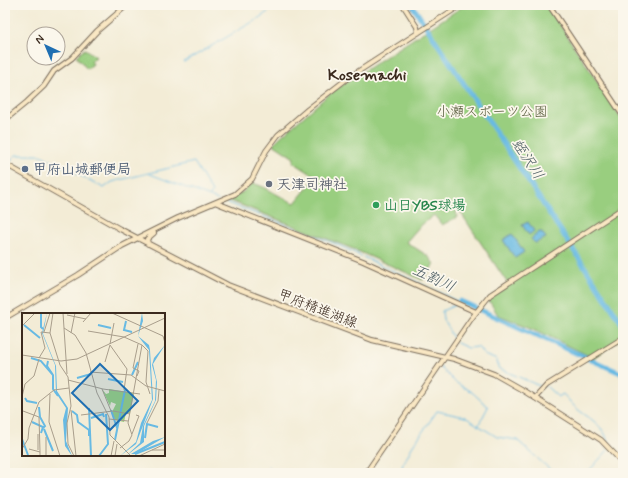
<svg xmlns="http://www.w3.org/2000/svg" width="628" height="478" viewBox="0 0 628 478" font-family="Mynerve,'Klee One',sans-serif">
	<rect width="100%" height="100%" fill="#fbf7ec"/>
	<filter id="ink" filterUnits="userSpaceOnUse"><feTurbulence type="fractalNoise" baseFrequency=".025" numOctaves="2"/><feDisplacementMap in="SourceGraphic" scale="8" xChannelSelector="R" yChannelSelector="G"/><feConvolveMatrix kernelMatrix="1 2 1 2 8 2 1 2 1" color-interpolation-filters="sRGB"/></filter>
	<filter id="wash" filterUnits="userSpaceOnUse"><feTurbulence type="fractalNoise" baseFrequency=".012" numOctaves="4" result="noise"/><feDisplacementMap in="SourceGraphic" scale="16" xChannelSelector="R" yChannelSelector="G"/><feGaussianBlur stdDeviation="0.9" result="paint"/><feColorMatrix in="noise" values="0 0 0 0 0 0 0 0 0 0 0 0 0 0 0 0 0 1.4 0 .05"/><feComposite in="paint" operator="in"/></filter>
	<g filter="url(#wash)">
		<rect width="100%" height="100%" fill="#f3ecd6"/>
		<path fill="#99ce7f" stroke="#6a7c4e" d="M465 5H547L623 121V204L620 206 623 210V337L593 358 534 329 498 315 488 299 508 284 459 210 456 212 457 217 442 225 434 215 419 227 406 242 428 256 434 264 423 280 353 249 228 200 243 192 252 183C268 187 280 198 295 203L316 177 293 162 294 158 273 144 279 138 333 91Z
			M85 49 96 57 91 61 93 64 87 69 76 56Z"/>
		<path fill="#68bae3" stroke="#527280" d="M528 222 534 231 529 235 522 225Z
			M539 232H542L546 238 535 243 531 239Z
			M512 234 524 252 515 258 503 240Z"/>
		<g fill="none" stroke-linecap="round" stroke-linejoin="round">
			<path stroke="#68bae3" stroke-width="1" d="M184 62 256 20 278 5
				M8 163 16 155H41L104 188 112 182 194 162 212 192 210 196
				M150 174 218 200
				M223 201 336 244 459 302
				M455 305 442 311 443 320 455 341
				M457 343 468 348 478 347 484 355 497 360 498 368 542 387 545 385
				M440 367 455 382 473 393 488 407 478 426
				M547 387 558 397 563 394C567 398 572 404 576 408 588 418 607 426 608 445
				M268 466 275 473
				M405 473 402 466 412 447 437 411 465 417 497 437 517 440 554 473
				M587 473 608 450"/>
			<path stroke="#68bae3" stroke-width="5" d="M412 5 623 325
				M460 301 623 374"/>
		</g>
	</g>
	<g filter="url(#ink)">
		<g fill="none" stroke-linecap="round" stroke-linejoin="round">
			<defs>
				<path id="secondary" d="M403 5 417 27 418 33
					M549 5 623 116
					M5 120 27 102 44 86 54 71 72 58 97 31 127 5
					M5 164 120 229 228 285 372 340 454 359 494 374 524 391 601 440 623 463
					M217 203 363 261 476 312
					M148 244 147 239 154 233
					M5 318 78 275 122 246 178 218 235 194 252 179 266 151 278 135 308 109 348 78 461 5
					M535 398 547 385 623 338
					M366 473 471 319 490 295 623 208"/>
			</defs>
			<use href="#secondary" stroke="#7b6e5e" stroke-width="6"/>
			<use href="#secondary" stroke="#f9e7c3" stroke-width="4"/>
		</g>
	</g>
	<circle fill="#5c6f8a" stroke="#fbf7ec" stroke-width="1.5" cx="25" cy="169" r="4"/>
	<circle fill="#6b7280" stroke="#fbf7ec" stroke-width="1.5" cx="269" cy="184" r="4"/>
	<circle fill="#2e9e5b" stroke="#fbf7ec" stroke-width="1.5" cx="376" cy="205" r="4"/>
	<g text-anchor="middle" stroke-width="3.5" stroke-linejoin="round" paint-order="stroke">
		<g font-size="14" fill="#575b3b" stroke="#fbf7ec">
			<text x="492" y="116">小瀬スポーツ公園</text>
		</g>
		<g font-size="14" font-weight="bold" fill="#4e5e75" stroke="#fbf7ec" text-anchor="start">
			<text x="33" y="174">甲府山城郵便局</text>
		</g>
		<g font-size="14" font-weight="bold" fill="#5b616d" stroke="#fbf7ec" text-anchor="start">
			<text x="277" y="189">天津司神社</text>
		</g>
		<g font-size="14" font-weight="bold" fill="#27864d" stroke="#fbf7ec" text-anchor="start">
			<text x="384" y="210">山日YBS球場</text>
		</g>
		<g font-size="14" fill="#3b2a1e" stroke="#fbf7ec">
			<text transform="translate(318 308) rotate(21)" y="5">甲府精進湖線</text>
		</g>
		<g font-size="15" font-style="italic" fill="#4b5c63" stroke="#fbf7ec">
			<text transform="translate(528 159) rotate(57)" y="5">蛭沢川</text>
			<text transform="translate(434 278) rotate(25)" y="5">五割川</text>
		</g>
		<g font-size="16" font-weight="bold" fill="#3b2a1e" stroke="#fbf7ec">
			<text x="367" y="80">Kosemachi</text>
		</g>
	</g>
	<g transform="translate(22 313)">
		<rect width="143" height="143" fill="#f3ecd6"/>
		<path d="M80 76 84 81 87 80V76L112 80 108 100H104L102 109 93 107 90 99 94 91 89 89 88 93Z" fill="#99ce7f"/>
		<path d="M25 0 21 21 34 53 35 78 46 95 44 128 50 143 43 133 41 107 44 95 34 80 33 52 20 20ZM120 0 121 8 116 23 127 32 128 37 131 86 114 131 98 143 114 129 119 110 130 87 127 37 116 23ZM143 32 131 51 135 69 134 87 122 113V129L104 143 118 130 121 113 133 88 134 67 130 52 132 45ZM143 124 114 141H109L131 128Z" fill="#68bae3"/>
		<path fill="none" stroke="#68bae3" stroke-width="2" d="M19 0V14L21 16M104 8 102 17 110 19M2 12 18 25M76 12 89 15M9 45 19 48 31 62V76L36 83M26 48 25 53 31 62M110 62 116 49M55 65 69 61M86 66 101 69M3 85 5 88 15 90M17 94 18 104 23 113 21 115M67 95 69 143M89 97 95 115M50 98 55 102 56 109 67 117V123M69 105 81 101 82 104M10 109 21 114 19 120M22 116 31 138M123 125 125 111 136 114M0 126 6 142M93 127 103 77M113 141 143 129M77 143 86 131 84 101"/>
		<path fill="none" stroke="#a99e8c" stroke-width="1" d="M31 0 28 20 38 52 46 64 49 93 45 110 46 131 52 143M41 0 45 61M90 0 141 23 143 30M45 2 64 6M61 9 69 0M0 13 13 0M42 15 53 22 64 40 75 80 87 104 88 122 109 143M66 18 102 24 120 32 106 110 110 122 107 128 98 135M22 19 28 0M49 20 53 0M88 31 92 10M88 32 105 56 102 77M120 32 126 38 124 69 128 81M0 42 39 48 55 46 143 5M17 45 23 35 19 19 28 20M83 49 88 32M68 59 109 62 124 73 143 78M115 63 117 58 111 55 116 31M46 67 81 76 118 81M80 76 89 98M28 81 27 109 38 143M0 84 3 71 12 63 17 46M0 90V103M49 97 54 143M1 98 17 104M59 102 91 98 108 101M17 104 18 139M87 106 106 108M143 109V126M125 110 136 88 137 77M110 121 117 103 114 102M0 136 6 126 7 115 17 89 32 77 47 75M7 136 18 139V143M16 137V121M130 137H143M24 143V124M89 143 92 128M93 143 95 131M117 143 143 131"/>
		<path fill="#1f6fb2" fill-opacity="0.15" stroke="#1f6fb2" stroke-width="2" d="M78 51 116 88 88 117 50 80Z"/>
		<rect width="143" height="143" fill="none" stroke="#3b2a1e" stroke-width="2"/>
	</g>
	<rect width="628" height="478" fill="none" stroke="#fbf7ec" stroke-width="20"/>
	<g transform="translate(46 46) rotate(316)"><circle r="19" fill="#fbf7ec" stroke="#aea59a"/>
	<path d="M0-3L7 15L0 10L-7 15Z" fill="#1f6fb2"/>
	<text y="-6" font-size="11" font-weight="bold" text-anchor="middle" fill="#3b2a1e">N</text>
	</g>
</svg>
